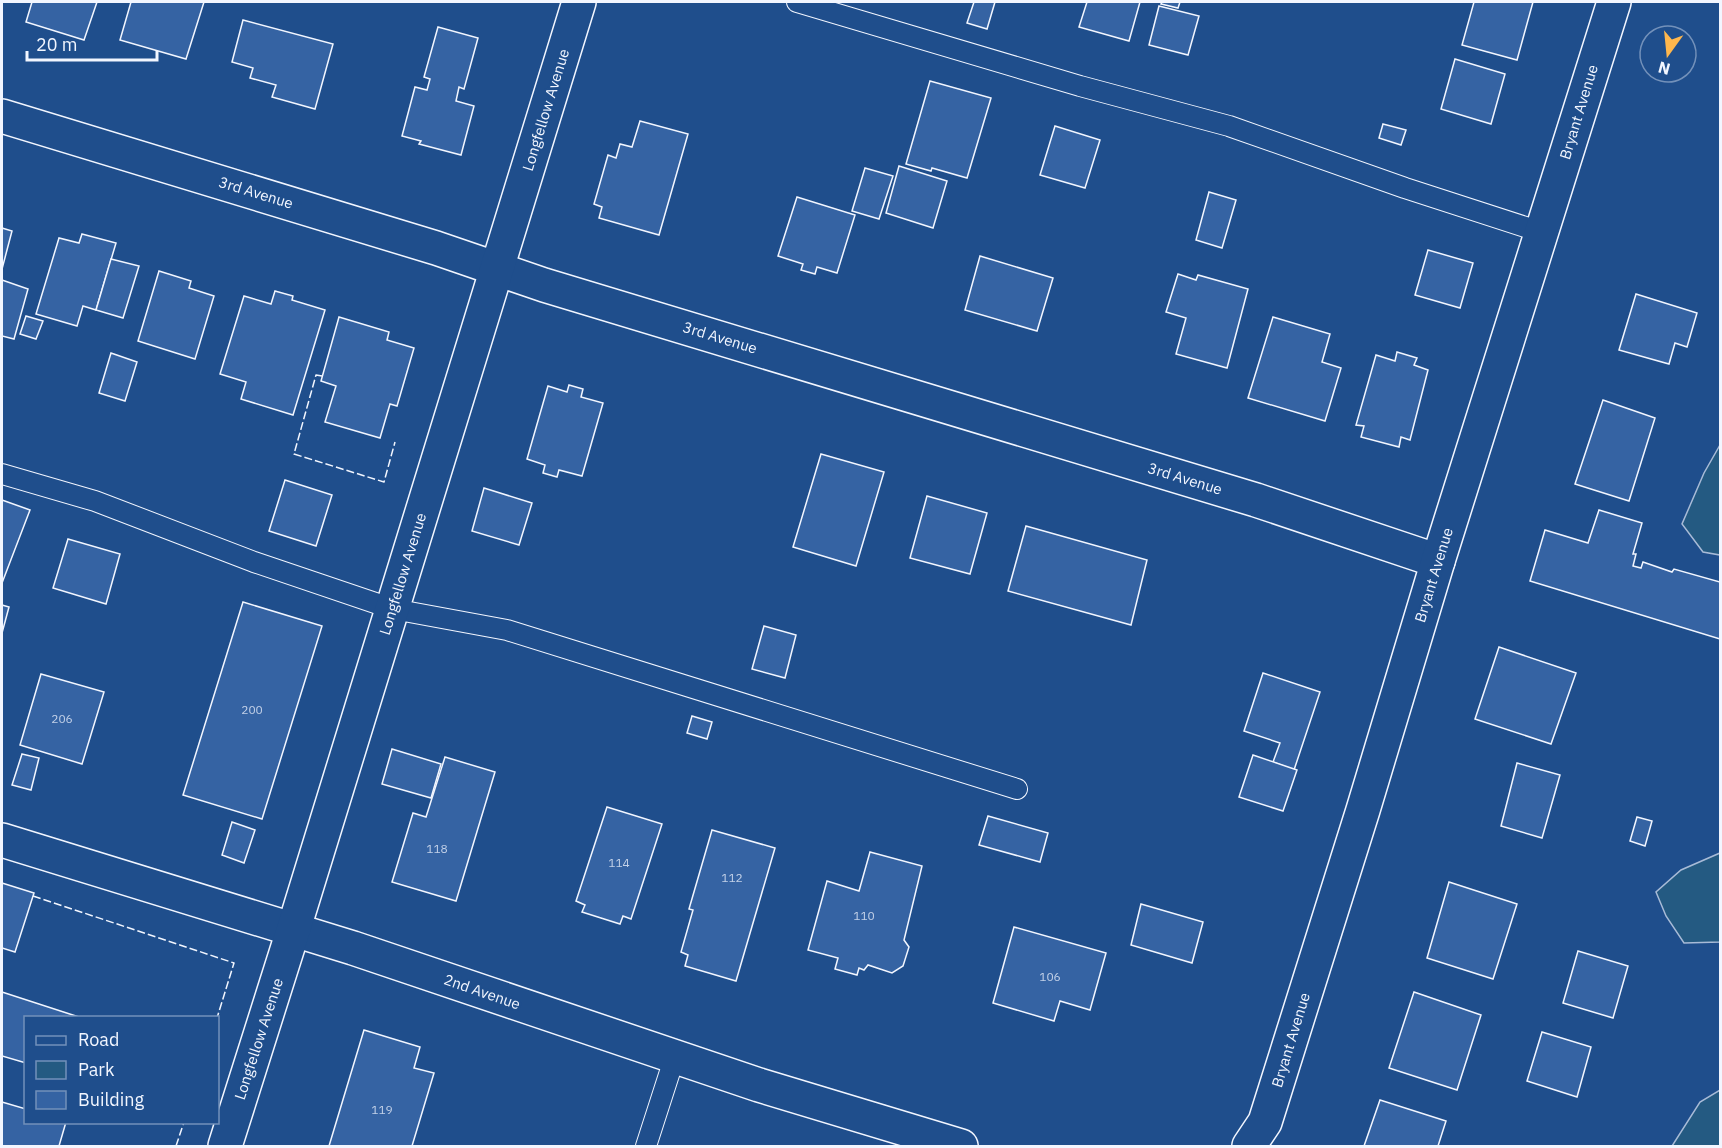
<svg xmlns="http://www.w3.org/2000/svg" width="1722" height="1148" font-family="'IBM Plex Sans',sans-serif">
  <style>
    .green { fill: #245a82; stroke: #a8bbd7; stroke-width: 1.5 }
    .building { fill: #3563a3; stroke: #f2f6ff; stroke-width: 1.5 }
    .lines { fill: none; stroke-linecap: round; stroke-linejoin: round }
    .lane-casing { stroke: #f2f6ff; stroke-width: 22 }
    .street-casing { stroke: #f2f6ff; stroke-width: 36 }
    .lane { stroke: #1f4e8c; stroke-width: 20 }
    .street { stroke: #1f4e8c; stroke-width: 33 }
    .fence { stroke: #f2f6ff; stroke-width: 1.5; stroke-dasharray: 8 3; stroke-linecap: butt }
    .labels { text-anchor: middle; stroke-width: 4.5; stroke-linejoin: round; paint-order: stroke }
    .number-label { font-size: 12px; fill: #c3d1e8 }
    .street-label { font-size: 15px; fill: #f2f6ff; stroke: #1f4e8c }
  </style>
  <rect width="100%" height="100%" fill="#1f4e8c"/>
  <g class="green">
    <polygon points="1720,445 1720,555 1703,552 1682,524 1704,473"/>
    <polygon points="1720,853 1720,942 1684,943 1666,916 1656,892 1681,870"/>
    <polygon points="1720,1090 1720,1146 1672,1146 1700,1102"/>
  </g>
  <g class="building">
    <polygon points="32,2 97,2 84,40 26,22"/>
    <polygon points="131,2 204,2 186,59 120,40"/>
    <polygon points="974,2 995,2 987,29 967,23"/>
    <polygon points="1087,2 1140,2 1129,41 1079,27"/>
    <polygon points="1162,2 1180,2 1178,8 1161,4"/>
    <polygon points="1474,2 1533,2 1517,60 1462,45"/>
    <polygon points="1159,6 1199,16 1188,55 1149,45"/>
    <polygon points="243,20 333,44 315,109 272,97 276,85 250,78 253,68 232,62"/>
    <polygon points="438,27 478,38 464,89 459,87 456,101 474,106 461,155 419,144 421,141 402,136 415,87 427,90 430,79 424,77"/>
    <polygon points="1455,59 1505,74 1491,124 1441,109"/>
    <polygon points="930,81 991,98 967,178 932,168 931,171 906,164"/>
    <polygon points="640,121 688,134 659,235 599,218 602,207 594,204 608,155 616,158 620,144 632,147"/>
    <polygon points="1383,124 1406,130 1401,145 1379,138"/>
    <polygon points="1055,126 1100,140 1085,188 1040,175"/>
    <polygon points="899,166 947,181 933,228 886,213"/>
    <polygon points="865,168 893,176 879,219 852,211"/>
    <polygon points="1209,192 1236,200 1222,248 1196,240"/>
    <polygon points="797,197 855,215 837,273 817,267 815,274 801,270 803,264 778,256"/>
    <polygon points="2,228 12,231 2,269"/>
    <polygon points="82,234 116,243 96,310 83,306 77,326 36,314 59,238 79,243"/>
    <polygon points="1428,250 1473,263 1460,308 1415,295"/>
    <polygon points="980,256 1053,278 1037,331 965,310"/>
    <polygon points="111,259 139,266 123,318 96,310"/>
    <polygon points="159,271 191,281 189,288 214,296 195,359 138,341"/>
    <polygon points="1178,274 1196,280 1198,275 1248,289 1227,368 1176,354 1186,318 1166,312"/>
    <polygon points="2,280 28,289 14,339 2,336"/>
    <polygon points="275,291 293,296 292,300 325,310 293,415 241,399 246,382 220,374 244,296 271,304"/>
    <polygon points="1636,294 1697,313 1687,347 1675,343 1669,364 1619,350"/>
    <polygon points="26,316 43,321 36,339 20,334"/>
    <polygon points="339,317 389,332 387,340 414,348 397,406 390,404 380,438 325,422 336,386 321,381"/>
    <polygon points="1273,317 1330,334 1322,362 1341,368 1325,421 1248,398"/>
    <polygon points="1397,352 1417,358 1414,365 1428,370 1410,440 1401,437 1399,447 1361,437 1364,426 1356,425 1376,355 1395,361"/>
    <polygon points="111,353 137,362 125,401 99,393"/>
    <polygon points="569,385 583,389 581,397 603,403 582,476 559,470 557,477 543,473 545,465 527,459 548,386 567,392"/>
    <polygon points="1603,400 1655,418 1629,501 1575,484"/>
    <polygon points="821,454 884,472 856,566 793,547"/>
    <polygon points="285,480 332,495 316,546 269,531"/>
    <polygon points="484,488 532,503 519,545 472,531"/>
    <polygon points="927,496 987,513 970,574 910,558"/>
    <polygon points="2,500 30,510 2,583"/>
    <polygon points="1599,510 1642,523 1633,554 1636,554 1633,566 1641,568 1643,562 1672,572 1674,569 1720,582 1720,639 1530,581 1545,530 1588,543"/>
    <polygon points="1026,526 1147,560 1131,625 1008,591"/>
    <polygon points="68,539 120,554 106,604 53,588"/>
    <polygon points="243,602 322,626 262,819 183,795"/>
    <polygon points="2,605 9,607 2,633"/>
    <polygon points="764,626 796,635 785,678 752,669"/>
    <polygon points="1499,647 1576,673 1551,744 1475,719"/>
    <polygon points="1263,673 1320,692 1294,770 1273,762 1280,743 1244,731"/>
    <polygon points="41,674 104,692 82,764 20,745"/>
    <polygon points="692,716 712,722 707,739 687,733"/>
    <polygon points="392,749 441,764 431,798 382,784"/>
    <polygon points="22,754 39,758 31,790 12,785"/>
    <polygon points="1253,755 1297,770 1283,811 1239,797"/>
    <polygon points="445,757 495,772 456,901 392,882 413,813 426,817"/>
    <polygon points="1517,763 1560,775 1542,838 1501,826"/>
    <polygon points="607,807 662,824 631,919 623,916 620,924 582,912 585,905 576,901"/>
    <polygon points="988,816 1048,833 1040,862 979,845"/>
    <polygon points="1637,817 1652,821 1645,846 1630,841"/>
    <polygon points="232,822 255,830 244,863 222,855"/>
    <polygon points="712,830 775,848 736,981 685,966 688,955 681,952 693,910 689,909"/>
    <polygon points="870,852 922,866 904,940 909,947 903,966 892,973 868,965 864,970 859,968 857,975 835,969 838,958 808,950 827,881 859,891"/>
    <polygon points="1449,882 1517,904 1493,979 1427,958"/>
    <polygon points="2,883 34,893 15,952 2,948"/>
    <polygon points="1141,904 1203,922 1192,963 1131,945"/>
    <polygon points="1014,927 1106,953 1090,1010 1060,1001 1054,1021 993,1003"/>
    <polygon points="1578,951 1628,966 1613,1018 1563,1003"/>
    <polygon points="2,992 82,1018 26,1018 26,1063 2,1056"/>
    <polygon points="1414,992 1481,1015 1457,1090 1389,1068"/>
    <polygon points="364,1030 420,1047 414,1068 434,1073 412,1146 329,1146"/>
    <polygon points="1542,1032 1591,1047 1577,1097 1527,1081"/>
    <polygon points="1380,1100 1446,1121 1438,1146 1364,1146"/>
    <polygon points="2,1102 26,1109 26,1122 66,1122 59,1146 2,1146"/>
  </g>
  <g class="lines">
    <g class="lane-casing">
      <g id="lane">
        <polyline points="797,2 1080,86 1229,126 1405,188 1541,232"/>
        <polyline points="2,474 95,501 254,562 393,609 507,630 1017,789"/>
        <polyline points="646,1146 675,1056"/>
      </g>
    </g>
    <g class="street-casing">
      <g id="street">
        <polyline points="2,116 436,248 544,285 1256,500 1438,561"/>
        <polyline points="2,840 353,948 759,1085 961,1146"/>
        <polyline points="225,1146 293,931 579,2"/>
        <polyline points="1249,1146 1265,1122 1363,810 1438,561 1614,2"/>
      </g>
    </g>
    <use href="#lane" class="lane"/>
    <use href="#street" class="street"/>
    <g class="fence">
      <polyline points="322,376 316,375 294,454 384,482 395,442"/>
      <polyline points="33,896 234,963 217,1018"/>
      <polyline points="176,1146 184,1122"/>
    </g>
  </g>
  <g class="labels">
    <g class="number-label">
      <text x="252" y="714">200</text>
      <text x="62" y="723">206</text>
      <text x="437" y="853">118</text>
      <text x="619" y="867">114</text>
      <text x="732" y="882">112</text>
      <text x="864" y="920">110</text>
      <text x="1050" y="981">106</text>
      <text x="382" y="1114">119</text>
    </g>
    <g class="street-label">
      <text transform="translate(546 110) rotate(-73)" y="5">Longfellow Avenue</text>
      <text transform="translate(1579 112) rotate(-73)" y="5">Bryant Avenue</text>
      <text transform="translate(256 193) rotate(17)" y="5">3rd Avenue</text>
      <text transform="translate(720 338) rotate(17)" y="5">3rd Avenue</text>
      <text transform="translate(1185 479) rotate(17)" y="5">3rd Avenue</text>
      <text transform="translate(403 574) rotate(-73)" y="5">Longfellow Avenue</text>
      <text transform="translate(1434 575) rotate(-73)" y="5">Bryant Avenue</text>
      <text transform="translate(482 992) rotate(19)" y="5">2nd Avenue</text>
      <text transform="translate(259 1039) rotate(-72)" y="5">Longfellow Avenue</text>
      <text transform="translate(1291 1040) rotate(-73)" y="5">Bryant Avenue</text>
    </g>
  </g>
  <rect width="1722" height="1148" fill="none" stroke="#f2f6ff" stroke-width="6"/>
  <rect x="24" y="1016" width="195" height="108" fill="#1f4e8c" stroke="#7391ba" stroke-width="1.5"/>
  <rect x="36" y="1036" width="30" height="9" fill="#1f4e8c" stroke="#7391ba" stroke-width="1.5"/>
  <text x="78" y="1046" font-size="18" fill="#f2f6ff">Road</text>
  <rect x="36" y="1061" width="30" height="18" fill="#245a82" stroke="#7391ba" stroke-width="1.5"/>
  <text x="78" y="1076" font-size="18" fill="#f2f6ff">Park</text>
  <rect x="36" y="1091" width="30" height="18" fill="#3563a3" stroke="#7391ba" stroke-width="1.5"/>
  <text x="78" y="1106" font-size="18" fill="#f2f6ff">Building</text>
  <g transform="translate(1668 54) rotate(195)"><circle r="28" fill="#1f4e8c" stroke="#7391ba" stroke-width="1.5"/>
  <path d="M0-4.5L10 22L0 15L-10 22Z" fill="#ffb74d"/>
  <text y="-9" font-size="16" font-weight="bold" text-anchor="middle" fill="#f2f6ff">N</text>
  </g>
  <path d="M27 51v9h130v-9" fill="none" stroke="#f2f6ff" stroke-width="3"/>
  <text x="36" y="51" font-size="18" fill="#f2f6ff" stroke="#1f4e8c" stroke-width="4.5" paint-order="stroke">20 m</text>
</svg>
